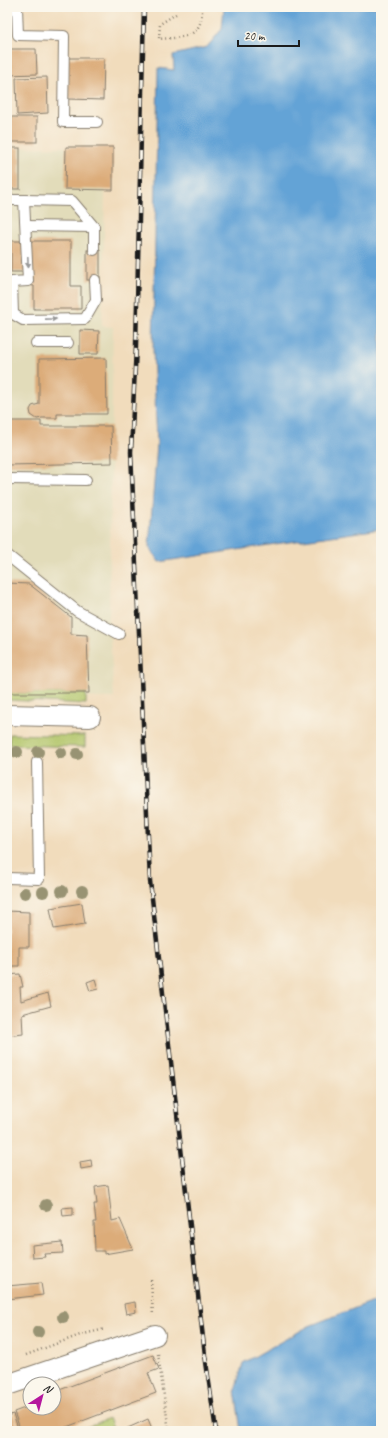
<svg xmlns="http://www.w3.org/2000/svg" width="388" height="1438" font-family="Caveat,sans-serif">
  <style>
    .built { fill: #e2dcba }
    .green { fill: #b1c468; stroke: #667042 }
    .water { fill: #63a3d6; stroke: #406079 }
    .building { fill: #dcac79 }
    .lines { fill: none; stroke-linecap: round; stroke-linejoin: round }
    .service-casing { stroke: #867c6c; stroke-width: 12 }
    .minor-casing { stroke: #867c6c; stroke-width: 22 }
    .path { stroke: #867c6c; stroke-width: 2.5; stroke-dasharray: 1 3; stroke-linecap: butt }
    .service { stroke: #fff; stroke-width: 10 }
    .minor { stroke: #fff; stroke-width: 20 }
    .rail-casing { stroke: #1c1c1c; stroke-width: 4.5 }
    .rail { stroke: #fbf7ec; stroke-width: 3; stroke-dasharray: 9; stroke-linecap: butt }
    .tree { fill: #989373 }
    .oneway { fill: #999 }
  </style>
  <rect width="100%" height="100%" fill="#fbf7ec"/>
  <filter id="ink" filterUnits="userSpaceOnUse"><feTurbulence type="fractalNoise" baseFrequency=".025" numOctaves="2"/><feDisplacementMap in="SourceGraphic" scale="8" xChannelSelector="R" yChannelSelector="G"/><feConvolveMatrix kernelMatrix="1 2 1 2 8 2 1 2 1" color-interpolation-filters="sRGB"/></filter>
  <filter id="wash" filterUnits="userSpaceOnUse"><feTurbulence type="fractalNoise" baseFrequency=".012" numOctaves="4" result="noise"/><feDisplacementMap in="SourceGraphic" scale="16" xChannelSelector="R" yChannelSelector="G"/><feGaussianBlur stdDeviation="0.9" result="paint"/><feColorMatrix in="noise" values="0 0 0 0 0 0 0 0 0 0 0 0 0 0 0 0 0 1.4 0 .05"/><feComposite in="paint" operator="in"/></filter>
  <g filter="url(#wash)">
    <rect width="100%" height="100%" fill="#f1dcbc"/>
    <polygon class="built" points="66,147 113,147 113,190 105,190 102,326 113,327 109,619 114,698 7,696 7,148"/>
    <g class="green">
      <polygon points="7,693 86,693 86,704 7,700"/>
      <polygon points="10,734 85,736 85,747 9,745"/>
      <polygon points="109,1418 114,1431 77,1431"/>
    </g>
    <g class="water">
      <polygon points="224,7 381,7 381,529 282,543 159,562 149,547 157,444 153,349 158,68 174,70 173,55 207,47 222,29"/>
      <polygon points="381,1298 381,1431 241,1431 235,1390 243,1363 309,1326"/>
    </g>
    <g id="blocks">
      <g class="building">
        <polygon points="7,49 36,49 37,74 7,75"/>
        <polygon points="68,58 104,58 103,100 68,99"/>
        <polygon points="47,77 48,113 17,115 16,78"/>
        <rect x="7" y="117" width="30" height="25"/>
        <polygon points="66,147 113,147 113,190 65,189"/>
        <rect x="7" y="148" width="13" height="41"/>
        <polygon points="11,241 71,241 71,286 81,286 81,309 34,309 34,286 26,285 26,272 11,272"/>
        <rect x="87" y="250" width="13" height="30"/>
        <polygon points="80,330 99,331 98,354 80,354"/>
        <polygon points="106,358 107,414 57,414 57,418 42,418 37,419 31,415 30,410 32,406 39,404 39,359"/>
        <polygon points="7,421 41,421 41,426 111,426 112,463 7,465"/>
        <polygon points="7,583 29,584 71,617 71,634 87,635 89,693 7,693"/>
        <polygon points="82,903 85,924 54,929 50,908"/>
        <polygon points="7,911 29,912 29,947 19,947 19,966 7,966"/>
        <polygon points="20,974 23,987 20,987 21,1001 48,993 51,1006 22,1014 23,1034 7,1036 7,975"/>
        <polygon points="95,979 98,989 90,991 87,982"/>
        <polygon points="91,1160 92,1167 81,1169 80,1162"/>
        <polygon points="108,1185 112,1221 120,1219 133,1249 104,1254 104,1251 95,1251 94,1222 96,1222 94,1204 97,1204 95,1187"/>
        <polygon points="73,1207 73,1215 63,1216 62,1208"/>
        <polygon points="62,1242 63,1253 44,1254 45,1257 33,1258 32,1245"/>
        <polygon points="41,1283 43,1295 7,1299 7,1286"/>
        <polygon points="135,1302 136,1312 126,1314 124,1304"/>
        <polygon points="153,1355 159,1369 148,1373 156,1393 56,1431 21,1431 14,1412 30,1406 30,1408 54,1408 54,1392"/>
        <polygon points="13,1414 19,1431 7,1431 7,1416"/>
        <polygon points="148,1419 153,1431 121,1431"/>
      </g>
    </g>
  </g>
  <g filter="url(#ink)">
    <use href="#blocks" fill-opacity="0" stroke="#867c6c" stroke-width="1"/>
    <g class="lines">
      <g class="service-casing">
        <g id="service">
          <polyline points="17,7 18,35 64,36 63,122 97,122"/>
          <polyline points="7,200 24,200 28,281 12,282 13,314 7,313"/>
          <polyline points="24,200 72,201 94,227 94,250"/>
          <polyline points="26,226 94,227"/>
          <polyline points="13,314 23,320 85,319 96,300 95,280"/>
          <polyline points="36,343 68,343"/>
          <polyline points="7,479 86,480"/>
          <polyline points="7,555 77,611 119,634"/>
          <polyline points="7,878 39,879 37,762"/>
        </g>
      </g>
      <g class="minor-casing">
        <g id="minor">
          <polyline points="7,715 90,717"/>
          <polyline points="7,1385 155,1335"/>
        </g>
      </g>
      <g class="path">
        <path d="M176 14 160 24 159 39C184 37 203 39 202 7"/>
        <polyline points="151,1280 153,1316"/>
        <polyline points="158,1354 169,1431"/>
        <polyline points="26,1355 80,1335 105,1329"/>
      </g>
      <use href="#service" class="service"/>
      <use href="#minor" class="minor"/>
      <g class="rail-casing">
        <polyline id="rail" points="144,7 136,346 131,452 150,881 205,1355 216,1431"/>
      </g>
      <use href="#rail" class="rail"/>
    </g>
    <g class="tree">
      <circle cx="17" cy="752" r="6"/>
      <circle cx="38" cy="752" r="6"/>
      <circle cx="61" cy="753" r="6"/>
      <circle cx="77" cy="754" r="6"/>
      <circle cx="62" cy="891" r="6"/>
      <circle cx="82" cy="891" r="6"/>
      <circle cx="43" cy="892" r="6"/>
      <circle cx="25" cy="893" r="6"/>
      <circle cx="46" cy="1205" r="6"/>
      <circle cx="63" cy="1317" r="6"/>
      <circle cx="38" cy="1332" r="6"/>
    </g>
    <defs><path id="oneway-solid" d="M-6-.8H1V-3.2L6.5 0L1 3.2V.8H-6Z"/></defs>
    <g class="oneway">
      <use href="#oneway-solid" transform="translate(28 262) rotate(88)"/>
      <use href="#oneway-solid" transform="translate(51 319) rotate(-1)"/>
    </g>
  </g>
  <rect width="388" height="1438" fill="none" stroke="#fbf7ec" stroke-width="24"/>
  <g transform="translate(42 1396) rotate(36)"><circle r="19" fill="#fbf7ec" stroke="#a29f99"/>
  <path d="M0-3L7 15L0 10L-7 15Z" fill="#b5179e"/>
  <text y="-6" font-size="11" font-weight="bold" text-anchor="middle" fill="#1c1c1c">N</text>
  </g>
  <path d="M238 40v6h61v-6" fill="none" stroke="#1c1c1c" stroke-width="2"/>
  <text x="244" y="40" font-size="12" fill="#1c1c1c" stroke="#fbf7ec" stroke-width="3" paint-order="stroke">20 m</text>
</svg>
